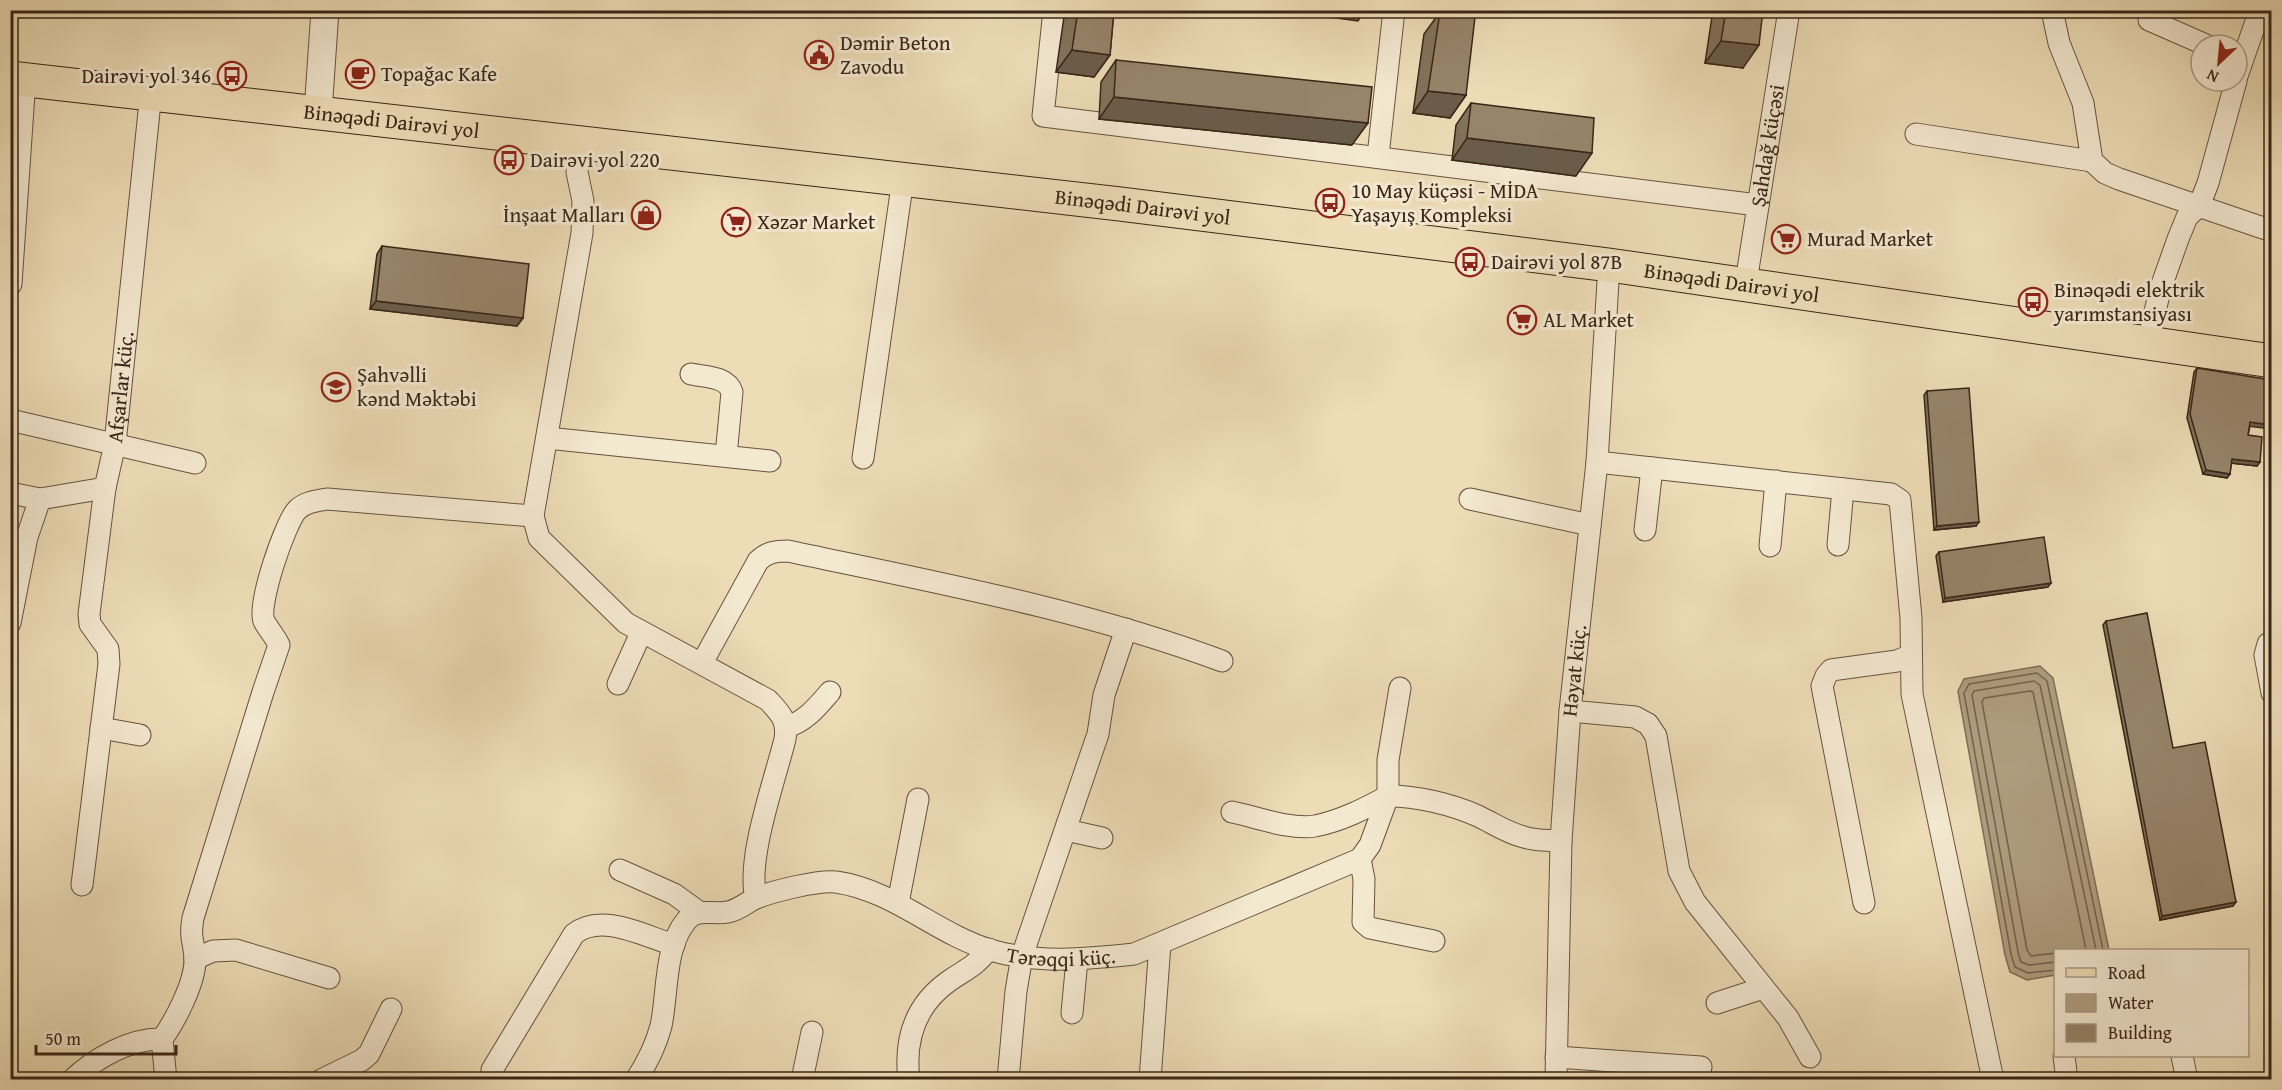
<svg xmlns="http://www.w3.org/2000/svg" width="2282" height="1090" font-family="'Gentium Book Plus',serif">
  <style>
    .water { fill: #b09e80; stroke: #806e56; stroke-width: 1.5 }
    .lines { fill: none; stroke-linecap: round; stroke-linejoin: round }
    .shore { stroke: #74624c; stroke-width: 1.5 }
    .minor-casing { stroke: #66533f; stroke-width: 23 }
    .tertiary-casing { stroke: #66533f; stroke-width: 29 }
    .primary-casing { stroke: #392517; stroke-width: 35 }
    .minor { stroke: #f3e8d0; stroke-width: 21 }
    .tertiary { stroke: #f3e8d0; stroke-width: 27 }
    .primary { stroke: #eddcb6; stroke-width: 33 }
    .wall { fill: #82725b; stroke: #392517; stroke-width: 1.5 }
    .shaded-wall { fill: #6a5c4a; stroke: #392517; stroke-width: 1.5 }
    .building { fill: #97846a; stroke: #392517; stroke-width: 1.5 }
    .labels { text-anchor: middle; stroke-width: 6; stroke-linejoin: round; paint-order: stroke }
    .poi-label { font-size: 21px; fill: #392517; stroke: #f3e8d0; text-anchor: start }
    .street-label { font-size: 21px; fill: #392517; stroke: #f3e8d0 }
  </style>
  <rect width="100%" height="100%" fill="#eddcb6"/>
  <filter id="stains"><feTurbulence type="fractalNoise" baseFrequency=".00333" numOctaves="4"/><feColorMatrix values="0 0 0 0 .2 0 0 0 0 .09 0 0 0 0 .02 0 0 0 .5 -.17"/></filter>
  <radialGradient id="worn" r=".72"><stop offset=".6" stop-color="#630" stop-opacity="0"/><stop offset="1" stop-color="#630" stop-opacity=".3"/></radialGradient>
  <polygon class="water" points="2040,666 2053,678 2109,950 2056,950 2055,975 2027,980 2010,972 2005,955 1958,691 1964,679"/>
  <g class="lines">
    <g class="shore">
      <polyline points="2056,953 2031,956 2027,950 1982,702 1984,698 2030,691 2033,692 2086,950"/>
      <polyline points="2056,962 2029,965 2021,962 2018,952 1972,695 1974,691 2034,681 2040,685 2096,950"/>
      <polyline points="2056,970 2028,973 2015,967 2011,954 1964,693 1969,684 2037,673 2047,681 2103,950"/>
    </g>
    <g class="minor-casing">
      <g id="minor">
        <polyline points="1054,10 1043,116 1758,205"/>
        <polyline points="2052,10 2059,43 2083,103 2092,161 2105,173 2119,179 2272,231"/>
        <polyline points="2149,20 2206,45"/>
        <polyline points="2237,76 2260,10"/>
        <polyline points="1916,134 2092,161"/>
        <path d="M581 141 577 172 583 201 582 233 533 516 539 538 626 623 768 700C780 713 788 720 785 739 775 780 746 859 756 898"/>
        <polyline points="1378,156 1394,10"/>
        <path id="s1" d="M1746 282 1789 10"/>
        <polyline points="11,284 25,79"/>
        <polyline points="2148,342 2160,290 2178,239 2187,217 2199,206 2208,183 2236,81"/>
        <path d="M691 374C705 377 727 376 732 392L726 456"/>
        <polyline points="10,420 195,463"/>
        <polyline points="547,438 770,461"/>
        <polyline points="863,458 903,179"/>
        <polyline points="1597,462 1891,494 1900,500 1911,618 1912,694 1993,1080"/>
        <polyline points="10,493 40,499"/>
        <polyline points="1470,499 1590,525"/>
        <polyline points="1645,530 1652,468"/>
        <polyline points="1838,545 1843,489"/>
        <polyline points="1770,546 1776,481"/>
        <path id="s2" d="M10 623 27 537 40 499 105 488 115 444 151 92"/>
        <polyline points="2272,643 2268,644 2265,655 2272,693"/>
        <path d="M702 663 758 561C767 552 776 551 788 551 933 582 1082 609 1222 661"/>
        <polyline points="618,684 641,633"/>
        <polyline points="1570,711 1635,717 1648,724 1656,736 1679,871 1695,902 1788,1018 1810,1057"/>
        <path d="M787 727C806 721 817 707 830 692"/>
        <polyline points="101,728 140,735"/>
        <path d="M1232 812C1257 817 1289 830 1315 826 1341 821 1366 808 1388 796V760L1400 688"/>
        <polyline points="1066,830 1102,838"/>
        <polyline points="1360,859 1364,879 1363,922 1370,928 1434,941"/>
        <polyline points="620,870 674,894 699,912"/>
        <polyline points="82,885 109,664 108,649 90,624 89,614 105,488"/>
        <polyline points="898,903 918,799"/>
        <polyline points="1864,903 1822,686 1826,676 1831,670 1897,661 1911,655"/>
        <polyline points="195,959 213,951 236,950 329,978"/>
        <polyline points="1717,1003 1763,988"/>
        <polyline points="1072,1013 1077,960"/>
        <polyline points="2064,1056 2067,1080"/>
        <polyline points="2182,1056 2187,1080"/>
        <polyline points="1556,1057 1701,1067"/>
        <path d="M492 1070 574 934C601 912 644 936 674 945"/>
        <path d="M72 1080C95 1058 131 1038 162 1039"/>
        <path d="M166 1080 162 1039C175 1021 195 983 195 960 195 943 189 940 193 918L263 692 279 645C275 636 268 629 264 621 257 605 285 523 297 510 305 502 316 501 327 499L533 516"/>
        <polyline points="321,1080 362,1060 369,1054 391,1009"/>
        <path id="s3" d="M636 1080C647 1063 656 1045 661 1026 668 993 664 948 686 921 697 907 713 915 728 912 739 910 747 902 756 898 774 891 818 880 836 882 893 890 937 934 990 950 1037 964 1087 959 1134 954L1360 859 1370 845 1388 796C1417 796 1451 804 1478 816 1493 823 1507 833 1524 837 1535 841 1549 840 1561 841"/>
        <polyline points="802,1080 812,1032"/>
        <path d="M909 1080C904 1039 915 1005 949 981 968 968 973 968 989 949"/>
        <polyline points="1008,1080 1016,991 1022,956 1098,734 1104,695 1126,629"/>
        <polyline points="1150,1080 1160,944"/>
        <path id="s4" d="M1556 1080 1561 841 1570 711 1597 462 1609 265"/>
      </g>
    </g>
    <g class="tertiary-casing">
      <polyline id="tertiary" points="318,112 325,10"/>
    </g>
    <g class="primary-casing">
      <g id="primary">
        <path id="s5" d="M10 78 1120 204 1609 265 2272 361"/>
      </g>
    </g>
    <use href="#minor" class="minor"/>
    <use href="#tertiary" class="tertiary"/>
    <use href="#primary" class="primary"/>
  </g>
  <g class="wall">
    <polygon points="1065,10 1114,10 1110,55 1094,77 1056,72"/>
    <polygon points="1713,10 1763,10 1743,68 1705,63"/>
    <polygon points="1440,12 1466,95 1450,118 1413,113 1424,34"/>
    <polygon points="1116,60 1352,145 1099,119 1101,82"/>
    <polygon points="1471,103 1576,176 1452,160 1456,125"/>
    <polygon points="382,246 523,318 517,326 370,309 377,254"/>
    <polygon points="2197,368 2250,426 2248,435 2260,462 2257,466 2231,463 2230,474 2227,478 2203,474 2187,418 2194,372"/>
    <polygon points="1927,391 1976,526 1934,530 1924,395"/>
    <polygon points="1939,552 2048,587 1943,602 1936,556"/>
    <polygon points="2106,621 2233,906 2160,920 2103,625"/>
  </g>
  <g class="shaded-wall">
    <polygon points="1324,10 1365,10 1358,21 1321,16"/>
    <polygon points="1721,41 1759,45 1743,68 1705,63"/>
    <polygon points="1072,50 1110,55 1094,77 1056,72"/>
    <polygon points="1428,91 1466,95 1450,118 1413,113"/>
    <polygon points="1114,97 1368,123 1352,145 1099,119"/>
    <polygon points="1467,138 1592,153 1576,176 1452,160"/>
    <polygon points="376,301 523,318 517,326 370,309"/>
    <polygon points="2250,422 2271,425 2271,429 2247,426"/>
    <polygon points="2232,459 2260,462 2257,466 2229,463"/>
    <polygon points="2206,470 2230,474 2227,478 2203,474"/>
    <polygon points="1979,522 1976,526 1934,530 1937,526"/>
    <polygon points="2051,583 2048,587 1943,602 1945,598"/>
    <polygon points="2236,902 2233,906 2160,920 2162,916"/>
  </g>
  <g class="building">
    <polygon points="1078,10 1114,10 1110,55 1072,50"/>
    <polygon points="1726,10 1763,10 1759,45 1721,41"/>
    <polygon points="1440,12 1475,17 1466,95 1428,91"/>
    <polygon points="1116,60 1372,87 1368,123 1114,97"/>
    <polygon points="1471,103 1594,118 1592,153 1467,138"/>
    <polygon points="382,246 529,264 523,318 376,301"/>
    <polygon points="2197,368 2271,380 2271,425 2250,422 2248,435 2262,437 2260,462 2232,459 2230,474 2206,470 2190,414"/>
    <polygon points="1969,388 1979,522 1937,526 1927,391"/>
    <polygon points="2044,537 2051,583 1945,598 1939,552"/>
    <polygon points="2147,613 2173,748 2205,742 2236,902 2162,916 2106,621"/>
  </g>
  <defs>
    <g id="civic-ring" transform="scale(1.5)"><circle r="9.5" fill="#f3e8d0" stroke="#8f2418" stroke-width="1.5"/><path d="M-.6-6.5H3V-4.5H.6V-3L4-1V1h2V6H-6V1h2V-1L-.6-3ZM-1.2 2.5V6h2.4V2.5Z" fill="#8f2418"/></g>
    <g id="cafe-ring" transform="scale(1.5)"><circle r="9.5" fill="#f3e8d0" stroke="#8f2418" stroke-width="1.5"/><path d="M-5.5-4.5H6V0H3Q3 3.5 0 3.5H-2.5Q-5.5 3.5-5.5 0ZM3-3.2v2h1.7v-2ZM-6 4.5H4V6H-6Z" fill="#8f2418"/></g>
    <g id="bus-ring" transform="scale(1.5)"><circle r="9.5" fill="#f3e8d0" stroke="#8f2418" stroke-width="1.5"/><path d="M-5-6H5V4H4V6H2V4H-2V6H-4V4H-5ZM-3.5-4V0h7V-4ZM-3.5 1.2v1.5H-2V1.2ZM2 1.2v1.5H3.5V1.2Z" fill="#8f2418"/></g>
    <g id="shop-ring" transform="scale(1.5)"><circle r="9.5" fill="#f3e8d0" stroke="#8f2418" stroke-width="1.5"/><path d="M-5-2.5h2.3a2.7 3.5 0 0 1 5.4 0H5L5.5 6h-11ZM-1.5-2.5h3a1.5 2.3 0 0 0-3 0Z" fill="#8f2418"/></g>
    <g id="supermarket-ring" transform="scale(1.5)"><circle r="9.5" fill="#f3e8d0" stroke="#8f2418" stroke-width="1.5"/><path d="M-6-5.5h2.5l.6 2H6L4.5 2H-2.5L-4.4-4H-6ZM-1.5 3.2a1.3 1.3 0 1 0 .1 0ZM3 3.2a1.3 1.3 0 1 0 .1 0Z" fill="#8f2418"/></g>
    <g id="school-ring" transform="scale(1.5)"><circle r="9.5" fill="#f3e8d0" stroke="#8f2418" stroke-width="1.5"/><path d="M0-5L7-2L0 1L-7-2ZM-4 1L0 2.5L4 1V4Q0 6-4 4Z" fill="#8f2418"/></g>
  </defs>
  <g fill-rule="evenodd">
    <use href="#civic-ring" x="819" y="55"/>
    <use href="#cafe-ring" x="360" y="74"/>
    <use href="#bus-ring" x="232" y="76"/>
    <use href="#bus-ring" x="509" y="160"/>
    <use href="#bus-ring" x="1330" y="203"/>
    <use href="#shop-ring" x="646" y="215"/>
    <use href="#supermarket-ring" x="736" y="222"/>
    <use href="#supermarket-ring" x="1786" y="239"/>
    <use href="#bus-ring" x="1470" y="262"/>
    <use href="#bus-ring" x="2033" y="302"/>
    <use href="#supermarket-ring" x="1522" y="320"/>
    <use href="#school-ring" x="336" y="387"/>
  </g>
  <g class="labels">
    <g class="poi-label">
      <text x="840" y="50">Dəmir Beton<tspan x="840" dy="24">Zavodu</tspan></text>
      <text x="381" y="81">Topağac Kafe</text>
      <text x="211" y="83" text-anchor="end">Dairəvi yol 346</text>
      <text x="530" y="167">Dairəvi yol 220</text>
      <text x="1351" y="198">10 May küçəsi - MİDA<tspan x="1351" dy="24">Yaşayış Kompleksi</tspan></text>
      <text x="625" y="222" text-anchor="end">İnşaat Malları</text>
      <text x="757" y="229">Xəzər Market</text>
      <text x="1807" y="246">Murad Market</text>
      <text x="1491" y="269">Dairəvi yol 87B</text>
      <text x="2054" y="297">Binəqədi elektrik<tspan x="2054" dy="24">yarımstansiyası</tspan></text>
      <text x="1543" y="327">AL Market</text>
      <text x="357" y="382">Şahvəlli<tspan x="357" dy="24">kənd Məktəbi</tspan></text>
    </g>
    <g class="street-label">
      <text dy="7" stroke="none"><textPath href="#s5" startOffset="384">Binəqədi Dairəvi yol</textPath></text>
      <text dy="7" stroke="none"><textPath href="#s1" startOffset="138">Şahdağ küçəsi</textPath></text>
      <text dy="7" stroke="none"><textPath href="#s5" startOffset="1140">Binəqədi Dairəvi yol</textPath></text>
      <text dy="7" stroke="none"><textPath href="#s5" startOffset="1734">Binəqədi Dairəvi yol</textPath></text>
      <text dy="7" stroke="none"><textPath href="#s2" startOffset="296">Afşarlar küç.</textPath></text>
      <text dy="7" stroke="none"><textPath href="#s4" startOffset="410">Həyat küç.</textPath></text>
      <text dy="7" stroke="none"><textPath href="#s3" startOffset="568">Tərəqqi küç.</textPath></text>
    </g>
  </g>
  <rect width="2282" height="1090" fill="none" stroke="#eddcb6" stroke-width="36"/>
  <rect x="12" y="12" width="2258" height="1066" fill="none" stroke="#392517" stroke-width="3"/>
  <rect x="18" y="18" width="2246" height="1054" fill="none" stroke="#392517" stroke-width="1.5"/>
  <rect x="2054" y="949" width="195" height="108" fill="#f3e8d0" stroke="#a99a86" stroke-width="1.5"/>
  <rect x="2066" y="968" width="30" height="9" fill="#eddcb6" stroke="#a99a86" stroke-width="1.5"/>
  <text x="2108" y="979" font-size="18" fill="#392517">Road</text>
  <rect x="2066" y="994" width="30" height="18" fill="#b09e80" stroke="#a99a86" stroke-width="1.5"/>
  <text x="2108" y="1009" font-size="18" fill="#392517">Water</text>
  <rect x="2066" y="1024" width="30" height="18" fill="#97846a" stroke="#a99a86" stroke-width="1.5"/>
  <text x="2108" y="1039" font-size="18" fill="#392517">Building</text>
  <g transform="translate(2219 63) rotate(206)"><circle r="28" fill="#f3e8d0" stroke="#a99a86" stroke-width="1.5"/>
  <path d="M0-4.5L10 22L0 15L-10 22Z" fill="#8f2418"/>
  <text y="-9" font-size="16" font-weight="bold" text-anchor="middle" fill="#392517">N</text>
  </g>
  <path d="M36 1045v9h140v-9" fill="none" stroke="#392517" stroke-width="3"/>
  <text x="45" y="1045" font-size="18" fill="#392517" stroke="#f3e8d0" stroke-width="4.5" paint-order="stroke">50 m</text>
  <rect width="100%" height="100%" filter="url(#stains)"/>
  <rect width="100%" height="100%" fill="url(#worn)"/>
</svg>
